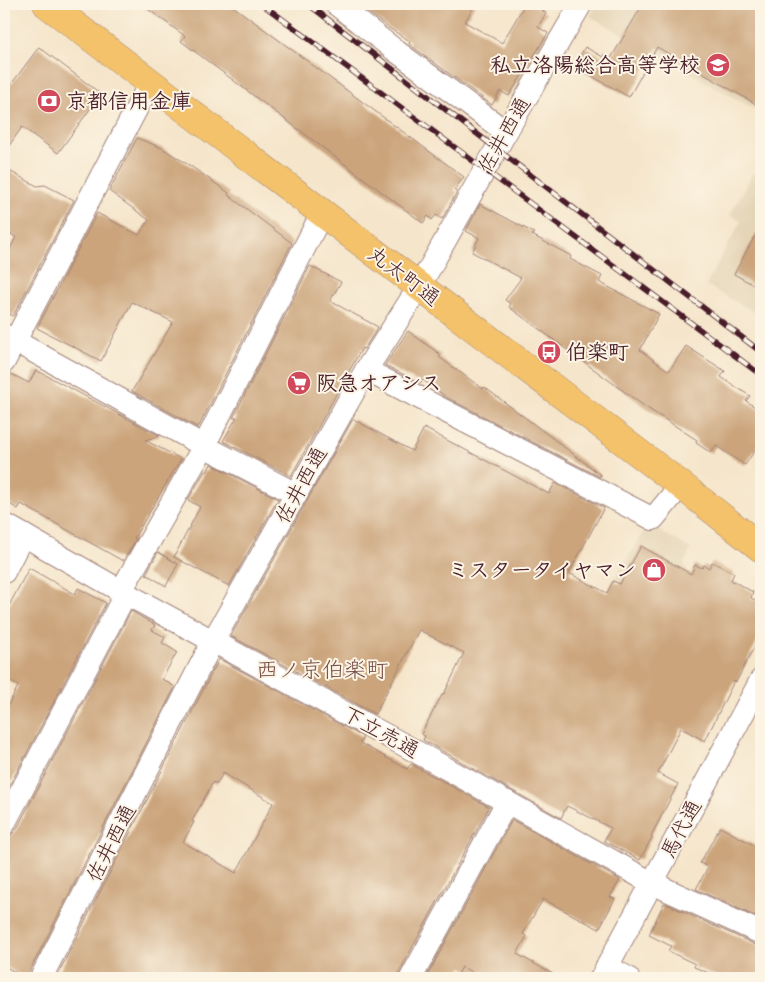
<svg xmlns="http://www.w3.org/2000/svg" width="765" height="982" font-family="Caveat,'Klee One',sans-serif">
  <style>
    .built { fill: #e5d5b7 }
    .building { fill: #cba47c; fill-rule: evenodd }
    .lines { fill: none; stroke-linecap: round; stroke-linejoin: round }
    .minor-casing { stroke: #a0827a; stroke-width: 24 }
    .major-casing { stroke: #a0827a; stroke-width: 29 }
    .minor { stroke: #fff; stroke-width: 22 }
    .major { stroke: #f3c26a; stroke-width: 28 }
    .rail-casing { stroke: #4a1f2b; stroke-width: 5.5 }
    .rail { stroke: #fcf5e5; stroke-width: 4; stroke-dasharray: 11; stroke-linecap: butt }
    .labels { text-anchor: middle; stroke-width: 4; stroke-linejoin: round; paint-order: stroke }
    .poi-label { font-size: 21px; font-weight: bold; fill: #4a1f2b; stroke: #fcf5e5; text-anchor: start }
    .street-label { font-size: 21px; fill: #4a1f2b; stroke: #fcf5e5 }
    .neighbourhood-label { font-size: 22px; fill: #774e47; stroke: #fcf5e5 }
  </style>
  <rect width="100%" height="100%" fill="#fcf5e5"/>
  <filter id="ink" filterUnits="userSpaceOnUse"><feTurbulence type="fractalNoise" baseFrequency=".02" numOctaves="2"/><feDisplacementMap in="SourceGraphic" scale="10" xChannelSelector="R" yChannelSelector="G"/><feConvolveMatrix kernelMatrix="1 2 1 2 8 2 1 2 1" color-interpolation-filters="sRGB"/></filter>
  <filter id="wash" filterUnits="userSpaceOnUse"><feTurbulence type="fractalNoise" baseFrequency=".0096" numOctaves="4" result="noise"/><feDisplacementMap in="SourceGraphic" scale="20" xChannelSelector="R" yChannelSelector="G"/><feGaussianBlur stdDeviation="1.12" result="paint"/><feColorMatrix in="noise" values="0 0 0 0 0 0 0 0 0 0 0 0 0 0 0 0 0 1.4 0 .05"/><feComposite in="paint" operator="in"/></filter>
  <g filter="url(#wash)">
    <rect width="100%" height="100%" fill="#f5e5ca"/>
    <g class="built">
      <polygon points="597,4 761,4 761,113 590,16"/>
      <polygon points="753,173 761,178 761,316 706,285 741,221 730,215"/>
      <polygon points="649,525 691,549 684,563 689,576 669,609 614,579"/>
    </g>
    <g id="blocks">
      <g class="building">
        <polygon points="141,4 230,4 464,177 454,190 457,192 442,219 436,215 432,220 428,216 423,223 181,41 185,36"/>
        <polygon points="357,4 475,4 465,22 502,43 525,4 532,4 546,13 538,27 548,33 509,96 500,91 492,105 409,44 410,41 389,28"/>
        <polygon points="643,4 761,4 761,107 657,47 629,97 574,66 585,47 603,57 604,54 611,58"/>
        <polygon points="39,47 101,94 58,153 22,127 4,153 4,94"/>
        <polygon points="137,138 162,148 192,167 229,193 228,195 292,243 199,426 197,427 132,391 173,322 132,302 101,361 37,328 97,213 139,235 149,220 109,191"/>
        <polygon points="4,168 37,186 45,185 74,200 13,316 4,311 4,261 16,237 4,231"/>
        <polygon points="480,204 534,233 532,235 571,256 570,259 602,276 599,282 659,314 640,350 669,371 686,346 725,371 721,377 750,396 746,401 761,411 761,441 745,465 716,446 711,453 696,443 697,440 644,406 509,307 511,304 505,300 521,278 472,252 479,238 466,231"/>
        <polygon points="761,225 761,289 734,274"/>
        <polygon points="310,266 341,282 330,301 378,327 364,349 362,348 291,476 223,441 237,417 233,418"/>
        <polygon points="408,331 441,355 439,357 483,389 484,387 531,422 601,475 600,477 446,397 423,380 420,383 385,365"/>
        <polygon points="36,370 160,436 145,440 181,459 134,538 136,539 123,561 21,504 18,509 4,501 4,387 11,374 29,383"/>
        <polygon points="353,419 412,451 424,428 549,494 555,483 604,508 569,573 607,593 613,581 620,584 641,546 691,574 695,565 702,568 704,565 709,568 712,562 734,573 731,580 753,592 751,598 761,603 761,634 736,682 734,681 705,741 681,728 658,773 678,784 651,836 652,837 640,860 604,841 611,828 567,806 561,818 423,740 425,736 421,734 443,693 444,694 464,653 419,630 375,714 231,636"/>
        <polygon points="211,464 278,499 229,586 174,557 200,507 188,500 205,471 207,472"/>
        <polygon points="158,552 178,564 166,586 146,574"/>
        <polygon points="29,568 75,594 78,588 106,603 4,796 4,714 18,686 4,678 4,615"/>
        <polygon points="131,611 155,625 152,630 165,637 162,643 177,652 162,679 175,687 29,972 28,978 26,978 4,966 4,837 11,835 16,830"/>
        <path d="M219 659 363 737 360 743 407 769 411 764 489 807 399 972 398 978H56ZM223 773 273 803 236 873 183 842 194 822 192 821 213 782 217 784Z"/>
        <polygon points="512,820 620,880 610,897 615,899 599,929 543,899 523,934 527,936 517,954 560,978 483,978 462,967 456,978 426,978"/>
        <polygon points="720,827 761,849 761,919 696,889 708,867 700,863"/>
        <polygon points="664,903 756,945 761,946 761,978 721,978 694,967 695,964 668,951 671,946 649,935"/>
      </g>
    </g>
  </g>
  <g filter="url(#ink)">
    <use href="#blocks" fill-opacity="0" stroke="#a0827a" stroke-width="1"/>
    <g class="lines">
      <g class="minor-casing">
        <g id="minor">
          <polyline points="336,4 396,51 506,132"/>
          <polyline points="4,335 204,446 296,494"/>
          <polyline points="4,362 150,83"/>
          <polyline points="366,370 653,519 681,485"/>
          <polyline points="4,524 121,591 415,751 652,883 761,933"/>
          <polyline points="4,572 23,535"/>
          <polyline points="121,591 204,446 322,213"/>
          <polyline points="4,824 126,593"/>
          <polyline points="608,967 628,978"/>
          <polyline points="41,978 213,641 366,370 419,287 506,132 581,4"/>
          <polyline points="411,978 507,802"/>
          <polyline points="601,978 761,680"/>
        </g>
      </g>
      <g class="major-casing">
        <polyline id="major" points="47,4 681,485 761,548"/>
      </g>
      <use href="#minor" class="minor"/>
      <use href="#major" class="major"/>
      <g class="rail-casing">
        <g id="rail">
          <polyline points="262,4 761,375"/>
          <polyline points="308,4 761,352"/>
        </g>
      </g>
      <use href="#rail" class="rail"/>
    </g>
  </g>
  <defs>
    <g id="school-disc" transform="scale(1.25)"><circle r="9.5" fill="#d1495b" stroke="#fcf5e5"/><path d="M0-5L7-2L0 1L-7-2ZM-4 1L0 2.5L4 1V4Q0 6-4 4Z" fill="#fff"/></g>
    <g id="bank-disc" transform="scale(1.25)"><circle r="9.5" fill="#d1495b" stroke="#fcf5e5"/><path d="M-6-4H6V4H-6ZM0-2.3a2.3 2.3 0 1 0 0 4.6a2.3 2.3 0 1 0 0-4.6Z" fill="#fff"/></g>
    <g id="bus-disc" transform="scale(1.25)"><circle r="9.5" fill="#d1495b" stroke="#fcf5e5"/><path d="M-5-6H5V4H4V6H2V4H-2V6H-4V4H-5ZM-3.5-4V0h7V-4ZM-3.5 1.2v1.5H-2V1.2ZM2 1.2v1.5H3.5V1.2Z" fill="#fff"/></g>
    <g id="supermarket-disc" transform="scale(1.25)"><circle r="9.5" fill="#d1495b" stroke="#fcf5e5"/><path d="M-6-5.5h2.5l.6 2H6L4.5 2H-2.5L-4.4-4H-6ZM-1.5 3.2a1.3 1.3 0 1 0 .1 0ZM3 3.2a1.3 1.3 0 1 0 .1 0Z" fill="#fff"/></g>
    <g id="shop-disc" transform="scale(1.25)"><circle r="9.5" fill="#d1495b" stroke="#fcf5e5"/><path d="M-5-2.5h2.3a2.7 3.5 0 0 1 5.4 0H5L5.5 6h-11ZM-1.5-2.5h3a1.5 2.3 0 0 0-3 0Z" fill="#fff"/></g>
  </defs>
  <g fill-rule="evenodd">
    <use href="#school-disc" x="718" y="65"/>
    <use href="#bank-disc" x="49" y="101"/>
    <use href="#bus-disc" x="549" y="352"/>
    <use href="#supermarket-disc" x="299" y="383"/>
    <use href="#shop-disc" x="654" y="570"/>
  </g>
  <g class="labels">
    <g class="poi-label">
      <text x="700" y="72" text-anchor="end">私立洛陽総合高等学校</text>
      <text x="66" y="108">京都信用金庫</text>
      <text x="566" y="359">伯楽町</text>
      <text x="316" y="390">阪急オアシス</text>
      <text x="636" y="577" text-anchor="end">ミスタータイヤマン</text>
    </g>
    <g class="street-label">
      <text transform="translate(504 135) rotate(-60)" y="7">佐井西通</text>
      <text transform="translate(404 276) rotate(37)" y="7">丸太町通</text>
      <text transform="translate(301 485) rotate(-61)" y="7">佐井西通</text>
      <text transform="translate(381 732) rotate(29)" y="7">下立売通</text>
      <text transform="translate(681 829) rotate(-62)" y="7">馬代通</text>
      <text transform="translate(111 843) rotate(-63)" y="7">佐井西通</text>
    </g>
    <g class="neighbourhood-label">
      <text x="322" y="677">西ノ京伯楽町</text>
    </g>
  </g>
  <rect width="765" height="982" fill="none" stroke="#fcf5e5" stroke-width="20"/>
</svg>
